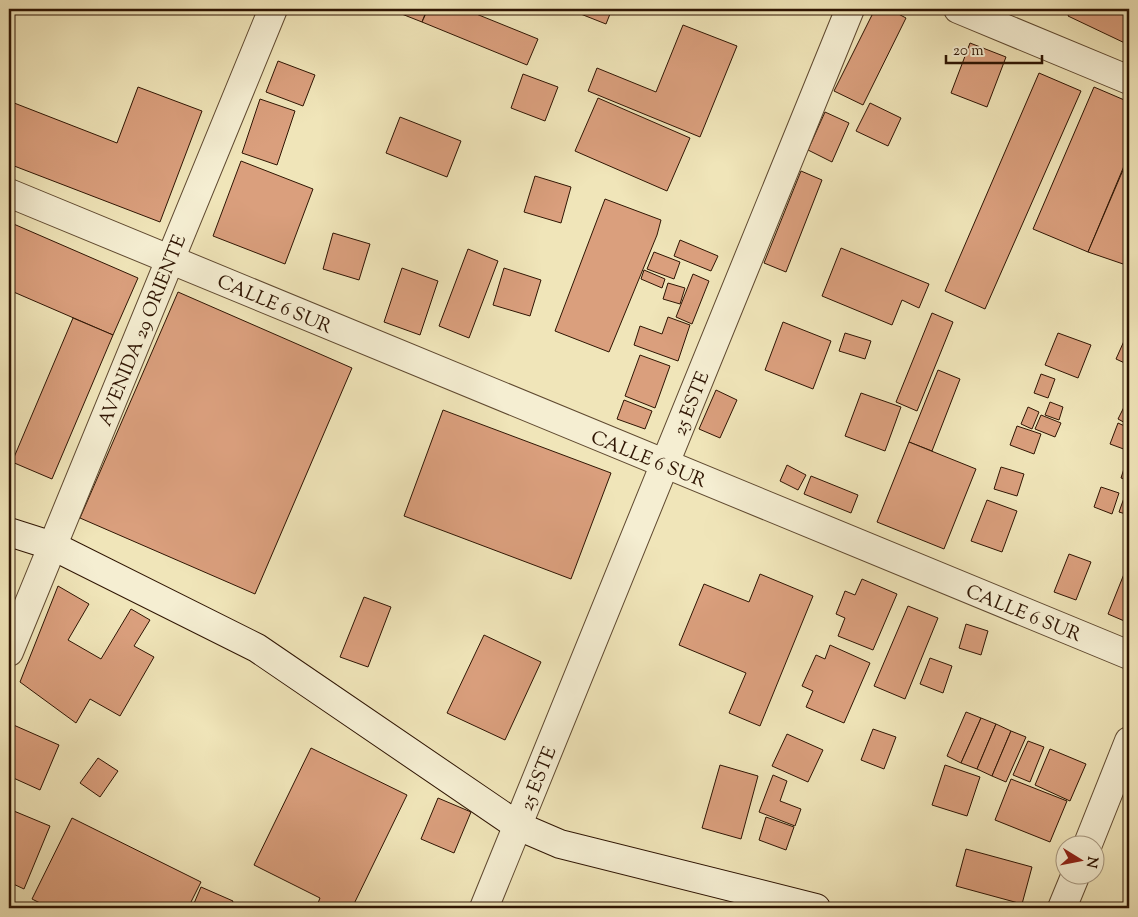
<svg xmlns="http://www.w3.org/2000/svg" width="1138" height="917" font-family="'Sorts Mill Goudy',serif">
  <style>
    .building { fill: #da9f7d; stroke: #2f1503 }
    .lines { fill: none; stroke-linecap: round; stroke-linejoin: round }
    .minor-casing { stroke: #5f4930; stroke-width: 30 }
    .secondary-casing { stroke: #2f1503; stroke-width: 30 }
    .minor { stroke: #f5eed2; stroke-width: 28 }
    .secondary { stroke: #f5eed2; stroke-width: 28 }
    .labels { text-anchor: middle; stroke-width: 4; stroke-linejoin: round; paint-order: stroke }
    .street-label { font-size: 19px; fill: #2f1503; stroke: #f5eed2 }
  </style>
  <rect width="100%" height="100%" fill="#f0e5b9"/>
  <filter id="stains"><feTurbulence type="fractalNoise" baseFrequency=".004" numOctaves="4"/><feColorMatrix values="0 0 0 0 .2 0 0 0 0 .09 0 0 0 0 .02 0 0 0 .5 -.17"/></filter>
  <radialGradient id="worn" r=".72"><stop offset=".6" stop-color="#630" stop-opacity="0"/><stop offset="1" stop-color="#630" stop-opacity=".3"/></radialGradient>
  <g class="building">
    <polygon points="389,9 427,9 422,22"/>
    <polygon points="428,9 464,9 538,39 527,65 422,22"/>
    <polygon points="568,9 612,9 606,24"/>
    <polygon points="875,9 889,9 906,18 863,105 834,91"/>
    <polygon points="1071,9 1129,9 1129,45 1068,16"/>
    <polygon points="683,25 737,46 700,137 588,91 597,68 656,92"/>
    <polygon points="970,43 1006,57 987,107 951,93"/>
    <polygon points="278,61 315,75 303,106 266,92"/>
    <polygon points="1039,73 1081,91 985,309 945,291"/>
    <polygon points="523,74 558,87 545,121 511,108"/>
    <polygon points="138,87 202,111 160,222 9,164 9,101 117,143"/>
    <polygon points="1094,87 1129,102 1129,154 1088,252 1033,229"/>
    <polygon points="598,98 690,138 667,191 575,151"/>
    <polygon points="260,99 295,111 277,165 242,153"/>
    <polygon points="870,103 901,118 888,146 856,131"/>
    <polygon points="825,112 849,123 832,162 808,150"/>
    <polygon points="400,117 461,141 447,177 386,153"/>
    <polygon points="1129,156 1129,266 1088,252"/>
    <polygon points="241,161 313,189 285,264 213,236"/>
    <polygon points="801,171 822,180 786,272 764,263"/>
    <polygon points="535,176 571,187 561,223 524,212"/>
    <polygon points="605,199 661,220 657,235 609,352 555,331"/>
    <polygon points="9,222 138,278 113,335 9,290"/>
    <polygon points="333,233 370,244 359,280 323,269"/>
    <polygon points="680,240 718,256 711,271 674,256"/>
    <polygon points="841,248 929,284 919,308 902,300 892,325 822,296"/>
    <polygon points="468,249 498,261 469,338 439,326"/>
    <polygon points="654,252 680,262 674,279 647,269"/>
    <polygon points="402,268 438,281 420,335 384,322"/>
    <polygon points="504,268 541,280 530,316 493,305"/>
    <polygon points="644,270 665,279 662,288 641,279"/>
    <polygon points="693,274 709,281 692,324 676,317"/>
    <polygon points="668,283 685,288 680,304 663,299"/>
    <polygon points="178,292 352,368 255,594 80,518"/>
    <polygon points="932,313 953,322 917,411 896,402"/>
    <polygon points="668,317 690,325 678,361 634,345 640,326 662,334"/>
    <polygon points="73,318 113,335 52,479 12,462"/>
    <polygon points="783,322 831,341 813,389 765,370"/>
    <polygon points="1128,332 1129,333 1129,365 1116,359"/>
    <polygon points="845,333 871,341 865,359 839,351"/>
    <polygon points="1058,333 1091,345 1078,378 1045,365"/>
    <polygon points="640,355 670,366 655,408 625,396"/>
    <polygon points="938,370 960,379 932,451 909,442"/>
    <polygon points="1041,374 1055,379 1048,398 1034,393"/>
    <polygon points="716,390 737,400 720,438 699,429"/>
    <polygon points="861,393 901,407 885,451 845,436"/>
    <polygon points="624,400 652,411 645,429 617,419"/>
    <polygon points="1050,402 1063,407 1059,420 1045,415"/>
    <polygon points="1126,403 1129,405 1129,425 1118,419"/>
    <polygon points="1028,407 1039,412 1032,429 1021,424"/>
    <polygon points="443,410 611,473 571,579 404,516"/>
    <polygon points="1041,415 1061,423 1055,437 1035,429"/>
    <polygon points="1118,423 1129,428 1129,451 1110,444"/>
    <polygon points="1017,426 1041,434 1034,454 1010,445"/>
    <polygon points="909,442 976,469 944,549 877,522"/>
    <polygon points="1129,453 1129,480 1121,478"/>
    <polygon points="787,465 806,475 798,490 780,481"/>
    <polygon points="1001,467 1024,474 1017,496 994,489"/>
    <polygon points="811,476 858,495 851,513 804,494"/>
    <polygon points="1101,487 1119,493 1112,514 1094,507"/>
    <polygon points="1124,498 1129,499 1129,515 1119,512"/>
    <polygon points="987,500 1017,511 1002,552 971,541"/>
    <polygon points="1069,554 1091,562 1076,600 1054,592"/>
    <polygon points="760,574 813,596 760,726 729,713 746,673 679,645 704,584 749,602"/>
    <polygon points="1124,574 1129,576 1129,623 1108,614"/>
    <polygon points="862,579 897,594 873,650 838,636 845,618 836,614 845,591 855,595"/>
    <polygon points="58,586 89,604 68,640 101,659 131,609 150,620 134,646 154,657 120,716 90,699 76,723 20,682"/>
    <polygon points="364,597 391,607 368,667 340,657"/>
    <polygon points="908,606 938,618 905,699 874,686"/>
    <polygon points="966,624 988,631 981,655 959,648"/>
    <polygon points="484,635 541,662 505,740 447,713"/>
    <polygon points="830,645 870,663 844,723 806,707 813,691 802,686 816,655 825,659"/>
    <polygon points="930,658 952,666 943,693 920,684"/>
    <polygon points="966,712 981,718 961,763 947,756"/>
    <polygon points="981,718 996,724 977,769 961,763"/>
    <polygon points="9,723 59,745 40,790 9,776"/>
    <polygon points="996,724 1011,731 992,776 977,769"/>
    <polygon points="873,729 896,737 884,769 861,760"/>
    <polygon points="1011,731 1026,737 1006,782 992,776"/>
    <polygon points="787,734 823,750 808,782 772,766"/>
    <polygon points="1028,741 1044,747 1030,782 1013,775"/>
    <polygon points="311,748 407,795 352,908 316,908 320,898 254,865"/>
    <polygon points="1050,749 1086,764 1070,801 1035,785"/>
    <polygon points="98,758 118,771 100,797 80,783"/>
    <polygon points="720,765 758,776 741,839 702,828"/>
    <polygon points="945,765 980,777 967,816 932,805"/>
    <polygon points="773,775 787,781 780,801 801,809 795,826 759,812"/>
    <polygon points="1011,779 1067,801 1050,842 995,820"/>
    <polygon points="438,798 471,812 454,853 421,839"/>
    <polygon points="9,809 50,826 24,889 9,882"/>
    <polygon points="766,817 794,827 786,850 759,840"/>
    <polygon points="72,818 201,882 188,908 50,908 32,899"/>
    <polygon points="966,849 1032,867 1022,904 956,886"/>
    <polygon points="201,887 233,901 230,908 192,908"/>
  </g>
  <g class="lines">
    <g class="minor-casing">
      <g id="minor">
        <polyline points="958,9 1129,80"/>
        <polyline points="9,193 1129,655"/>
        <polyline points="9,652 273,9"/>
        <polyline points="1088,844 1129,741"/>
        <polyline points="484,908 850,9"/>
        <polyline points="1062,908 1076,874"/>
      </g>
    </g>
    <g class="secondary-casing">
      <polyline id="secondary" points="9,532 53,546 257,648 518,826 560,844 816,908"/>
    </g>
    <use href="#minor" class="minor"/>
    <use href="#secondary" class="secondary"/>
  </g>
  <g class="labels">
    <g class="street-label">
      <text transform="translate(275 303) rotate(23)" y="7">CALLE 6 SUR</text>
      <text transform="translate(141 330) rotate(-68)" y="7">AVENIDA 29 ORIENTE</text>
      <text transform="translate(690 403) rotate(-68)" y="7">25 ESTE</text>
      <text transform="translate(649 458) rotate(22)" y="7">CALLE 6 SUR</text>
      <text transform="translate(1024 612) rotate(22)" y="7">CALLE 6 SUR</text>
      <text transform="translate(537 778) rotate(-68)" y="7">25 ESTE</text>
    </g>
  </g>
  <rect width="1138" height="917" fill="none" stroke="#f0e5b9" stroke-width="30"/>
  <rect x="10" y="10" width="1118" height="897" fill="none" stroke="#2f1503" stroke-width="2.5"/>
  <rect x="15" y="15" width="1108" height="887" fill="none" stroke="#2f1503"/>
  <g transform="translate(1080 860) rotate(100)"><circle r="24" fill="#f5eed2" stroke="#a6977f"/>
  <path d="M0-4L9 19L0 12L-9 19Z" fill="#8f2418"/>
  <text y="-8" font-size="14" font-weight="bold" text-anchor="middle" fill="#2f1503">N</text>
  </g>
  <path d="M946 55v8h96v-8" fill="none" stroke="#2f1503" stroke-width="2.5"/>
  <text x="953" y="55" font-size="15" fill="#2f1503" stroke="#f5eed2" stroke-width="4" paint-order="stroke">20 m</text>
  <rect width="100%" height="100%" filter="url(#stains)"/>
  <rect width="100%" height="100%" fill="url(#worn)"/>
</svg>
